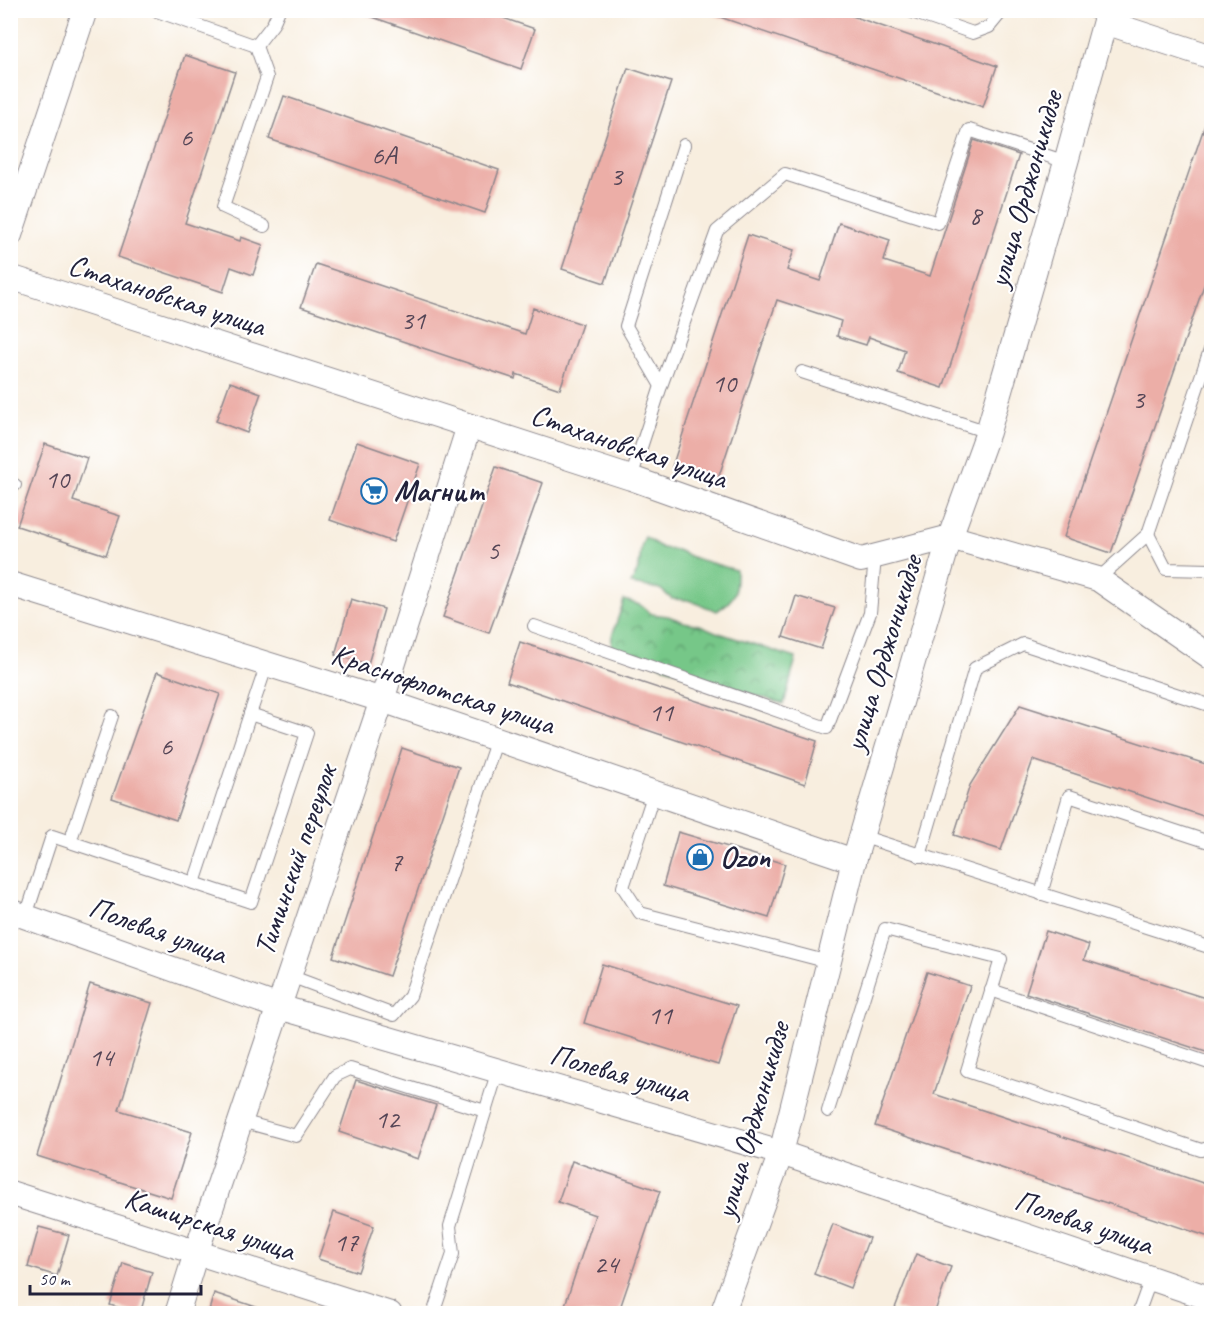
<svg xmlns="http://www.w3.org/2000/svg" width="1222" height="1324" font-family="Caveat,sans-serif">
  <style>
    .park { fill: url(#park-crowns); stroke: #4c7462; stroke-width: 1.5 }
    .pitch { fill: #76c788; stroke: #4c7462; stroke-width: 1.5 }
    .building { fill: #ecaea7 }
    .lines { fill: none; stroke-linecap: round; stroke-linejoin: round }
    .service-casing { stroke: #8d888d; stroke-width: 14 }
    .minor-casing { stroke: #8d888d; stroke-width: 26 }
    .service { stroke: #fff; stroke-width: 12 }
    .minor { stroke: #fff; stroke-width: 24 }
    .labels { text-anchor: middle; stroke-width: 4.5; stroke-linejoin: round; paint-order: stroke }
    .number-label { font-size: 27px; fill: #544556 }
    .street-label { font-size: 30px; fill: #22223b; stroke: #fff }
    .poi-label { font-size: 30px; font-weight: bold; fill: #22223b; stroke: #fff; text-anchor: start }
  </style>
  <defs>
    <pattern id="park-crowns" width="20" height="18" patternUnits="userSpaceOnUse" patternTransform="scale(1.5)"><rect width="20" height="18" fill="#76c788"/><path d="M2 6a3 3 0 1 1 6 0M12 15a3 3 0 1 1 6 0" fill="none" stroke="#60a170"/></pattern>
  </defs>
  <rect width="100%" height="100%" fill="#fff"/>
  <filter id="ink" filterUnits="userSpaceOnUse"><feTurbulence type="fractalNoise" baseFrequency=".0167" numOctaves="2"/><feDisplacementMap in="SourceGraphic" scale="12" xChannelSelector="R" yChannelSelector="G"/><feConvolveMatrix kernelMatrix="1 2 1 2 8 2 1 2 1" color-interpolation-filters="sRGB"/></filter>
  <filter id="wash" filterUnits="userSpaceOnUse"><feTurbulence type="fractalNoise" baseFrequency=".008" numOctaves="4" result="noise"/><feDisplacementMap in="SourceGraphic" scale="24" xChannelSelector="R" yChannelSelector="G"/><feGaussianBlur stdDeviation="1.35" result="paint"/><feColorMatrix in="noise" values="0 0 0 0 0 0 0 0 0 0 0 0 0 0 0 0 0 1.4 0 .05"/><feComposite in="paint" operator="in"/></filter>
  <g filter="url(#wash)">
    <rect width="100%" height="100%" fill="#f8eedf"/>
    <polygon class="park" points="624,600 640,605 652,614 668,616 684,622 700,625 716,632 796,658 784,704 694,677 611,647 612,636"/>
    <path class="pitch" d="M645 537 662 548 677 550 694 558 736 570C736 594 737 598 717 611L688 600 672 599 660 589 631 584C634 578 637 573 639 566 642 553 638 550 645 537Z"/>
    <g id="blocks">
      <g class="building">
        <polygon points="361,10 480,10 535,29 521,69 361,13"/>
        <polygon points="711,10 835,10 997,66 983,107 711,14"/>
        <polygon points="185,55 235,72 185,223 240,241 241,237 263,245 253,275 231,267 223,292 118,257"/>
        <polygon points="628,68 671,82 605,283 562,269"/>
        <polygon points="284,96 499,170 485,213 269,139"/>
        <polygon points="1208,116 1212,116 1212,262 1111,553 1064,537"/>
        <polygon points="974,140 1019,155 943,388 898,373 905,350 869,337 866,345 837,336 841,321 777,300 717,482 672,467 748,235 794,250 787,270 820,281 839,223 890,240 884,261 930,276"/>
        <polygon points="316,264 525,334 533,308 582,324 560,389 516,374 515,379 301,307"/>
        <polygon points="230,382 261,393 247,433 216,421"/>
        <polygon points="357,442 420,464 393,542 330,520"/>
        <polygon points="45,444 87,458 73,501 120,516 106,555 17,526"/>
        <polygon points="496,467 543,483 489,633 443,617"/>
        <polygon points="796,596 835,608 821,649 783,637"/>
        <polygon points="351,599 384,609 368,664 335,655"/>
        <polygon points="520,642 817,741 805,784 507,682"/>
        <polygon points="157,672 220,694 176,820 112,798"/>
        <polygon points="1020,705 1212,766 1212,819 1033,760 1001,850 954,835 970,785"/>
        <polygon points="402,748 459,767 389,976 333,957"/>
        <polygon points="678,832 785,864 769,918 663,886"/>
        <polygon points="1046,931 1089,945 1084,960 1212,1000 1212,1054 1026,993"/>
        <polygon points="602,964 737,1006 718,1065 584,1023"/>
        <polygon points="927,972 970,986 934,1094 1212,1186 1212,1238 875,1126"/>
        <polygon points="90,984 152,1003 119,1110 192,1132 171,1198 37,1156"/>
        <polygon points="356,1080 436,1105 418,1159 339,1132"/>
        <polygon points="572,1161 660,1191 618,1314 562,1314 595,1215 558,1202"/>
        <polygon points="334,1212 374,1226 358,1272 318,1259"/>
        <polygon points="833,1224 869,1238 850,1288 814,1274"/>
        <polygon points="39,1227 69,1235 57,1276 28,1267"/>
        <polygon points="916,1254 951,1267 934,1314 910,1314 895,1308"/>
        <polygon points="123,1263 152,1272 140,1314 110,1305"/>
        <polygon points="214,1293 265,1310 264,1314 208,1314"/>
      </g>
    </g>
  </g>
  <g filter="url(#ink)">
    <use href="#blocks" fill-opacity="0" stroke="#8d888d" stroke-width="1.5"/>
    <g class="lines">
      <g class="service-casing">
        <g id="service">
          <polyline points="154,10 256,46 273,24 279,10"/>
          <polyline points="906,10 973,33 989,27 1003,10"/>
          <polyline points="1087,10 1106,17"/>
          <polyline points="256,46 267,77 223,207 264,226"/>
          <polyline points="802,372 988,432"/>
          <polyline points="661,386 626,326 684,145"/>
          <polyline points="631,478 661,386 717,231 785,174 938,223 969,130 1066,162"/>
          <polyline points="10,483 15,485"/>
          <polyline points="1148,534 1166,569 1212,570"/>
          <polyline points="1098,579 1148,534 1212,344"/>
          <polyline points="534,626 827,728 870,613 875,557"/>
          <polyline points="654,793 623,887 640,913 829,962"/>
          <polyline points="861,836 1212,948"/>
          <polyline points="70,842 112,716"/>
          <polyline points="920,856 975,668 1023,644 1212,706"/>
          <polyline points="194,883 250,714"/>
          <polyline points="1041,894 1069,796 1212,843"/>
          <polyline points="26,916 52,836 251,902 307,733 250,714 267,664"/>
          <polyline points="290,976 394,1015 410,996 497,739"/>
          <polyline points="991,990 1212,1064"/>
          <polyline points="828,1111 885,929 1001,959 967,1071 1201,1150 1212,1147"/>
          <polyline points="241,1121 296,1136 335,1076 350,1069 485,1111"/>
          <polyline points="433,1314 453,1254 450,1226 498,1070"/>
          <polyline points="1138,1314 1151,1278"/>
        </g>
      </g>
      <g class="minor-casing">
        <g id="minor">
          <polyline points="1105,22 1212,57"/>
          <polyline points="10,235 85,10"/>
          <polyline points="10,277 631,478 861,560 950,537 1098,579 1212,658"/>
          <polyline points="10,584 382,700 854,861"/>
          <polyline points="10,911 279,1007 781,1153 1212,1299"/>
          <polyline points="10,1193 390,1314"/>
          <polyline points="177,1314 196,1253 382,700 469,426"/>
          <polyline points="722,1314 781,1153 854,861 950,537 988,432 1066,162 1108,10"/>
        </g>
      </g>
      <use href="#service" class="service"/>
      <use href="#minor" class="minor"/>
    </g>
  </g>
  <defs>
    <g id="supermarket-ring" transform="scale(1.35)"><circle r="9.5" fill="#fff" stroke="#1f6fb2" stroke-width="1.5"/><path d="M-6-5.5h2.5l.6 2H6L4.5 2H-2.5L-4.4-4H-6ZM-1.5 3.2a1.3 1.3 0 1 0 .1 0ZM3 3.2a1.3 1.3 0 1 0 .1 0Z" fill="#1f6fb2"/></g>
    <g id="shop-ring" transform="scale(1.35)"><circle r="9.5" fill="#fff" stroke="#1f6fb2" stroke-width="1.5"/><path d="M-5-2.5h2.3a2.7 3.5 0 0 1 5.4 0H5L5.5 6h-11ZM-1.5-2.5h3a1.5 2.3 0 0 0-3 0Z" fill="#1f6fb2"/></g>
  </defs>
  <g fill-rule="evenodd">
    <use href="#supermarket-ring" x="374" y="491"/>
    <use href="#shop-ring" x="700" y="857"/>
  </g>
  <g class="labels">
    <g class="number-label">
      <text x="186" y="146">6</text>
      <text x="384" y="164">6А</text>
      <text x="616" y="185">3</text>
      <text x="975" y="224">8</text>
      <text x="413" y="329">31</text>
      <text x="724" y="392">10</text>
      <text x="1138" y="408">3</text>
      <text x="57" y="488">10</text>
      <text x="493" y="559">5</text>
      <text x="661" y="721">11</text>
      <text x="166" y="755">6</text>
      <text x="396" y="871">7</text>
      <text x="660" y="1024">11</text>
      <text x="101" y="1066">14</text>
      <text x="387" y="1128">12</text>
      <text x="346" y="1251">17</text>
      <text x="606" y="1273">24</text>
    </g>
    <g class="street-label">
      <text transform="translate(1025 189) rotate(-74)" y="10">улица Орджоникидзе</text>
      <text transform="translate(167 295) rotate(18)" y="10">Стахановская улица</text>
      <text transform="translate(629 446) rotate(19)" y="10">Стахановская улица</text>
      <text transform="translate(883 653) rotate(-73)" y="10">улица Орджоникидзе</text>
      <text transform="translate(443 689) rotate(18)" y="10">Краснофлотская улица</text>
      <text transform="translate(295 860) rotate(-71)" y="10">Тиминский переулок</text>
      <text transform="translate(158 930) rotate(20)" y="10">Полевая улица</text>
      <text transform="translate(620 1073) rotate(16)" y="10">Полевая улица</text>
      <text transform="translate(752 1120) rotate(-74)" y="10">улица Орджоникидзе</text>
      <text transform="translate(1084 1222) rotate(19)" y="10">Полевая улица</text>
      <text transform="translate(210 1224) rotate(18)" y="10">Каширская улица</text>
    </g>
    <g class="poi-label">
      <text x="394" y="501">Магнит</text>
      <text x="720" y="867">Ozon</text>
    </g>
  </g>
  <rect width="1222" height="1324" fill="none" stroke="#fff" stroke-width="36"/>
  <path d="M30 1285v9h171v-9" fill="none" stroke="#22223b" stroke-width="3"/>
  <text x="39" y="1285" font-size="18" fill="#22223b" stroke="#ffffff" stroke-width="4.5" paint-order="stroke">50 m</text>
</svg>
